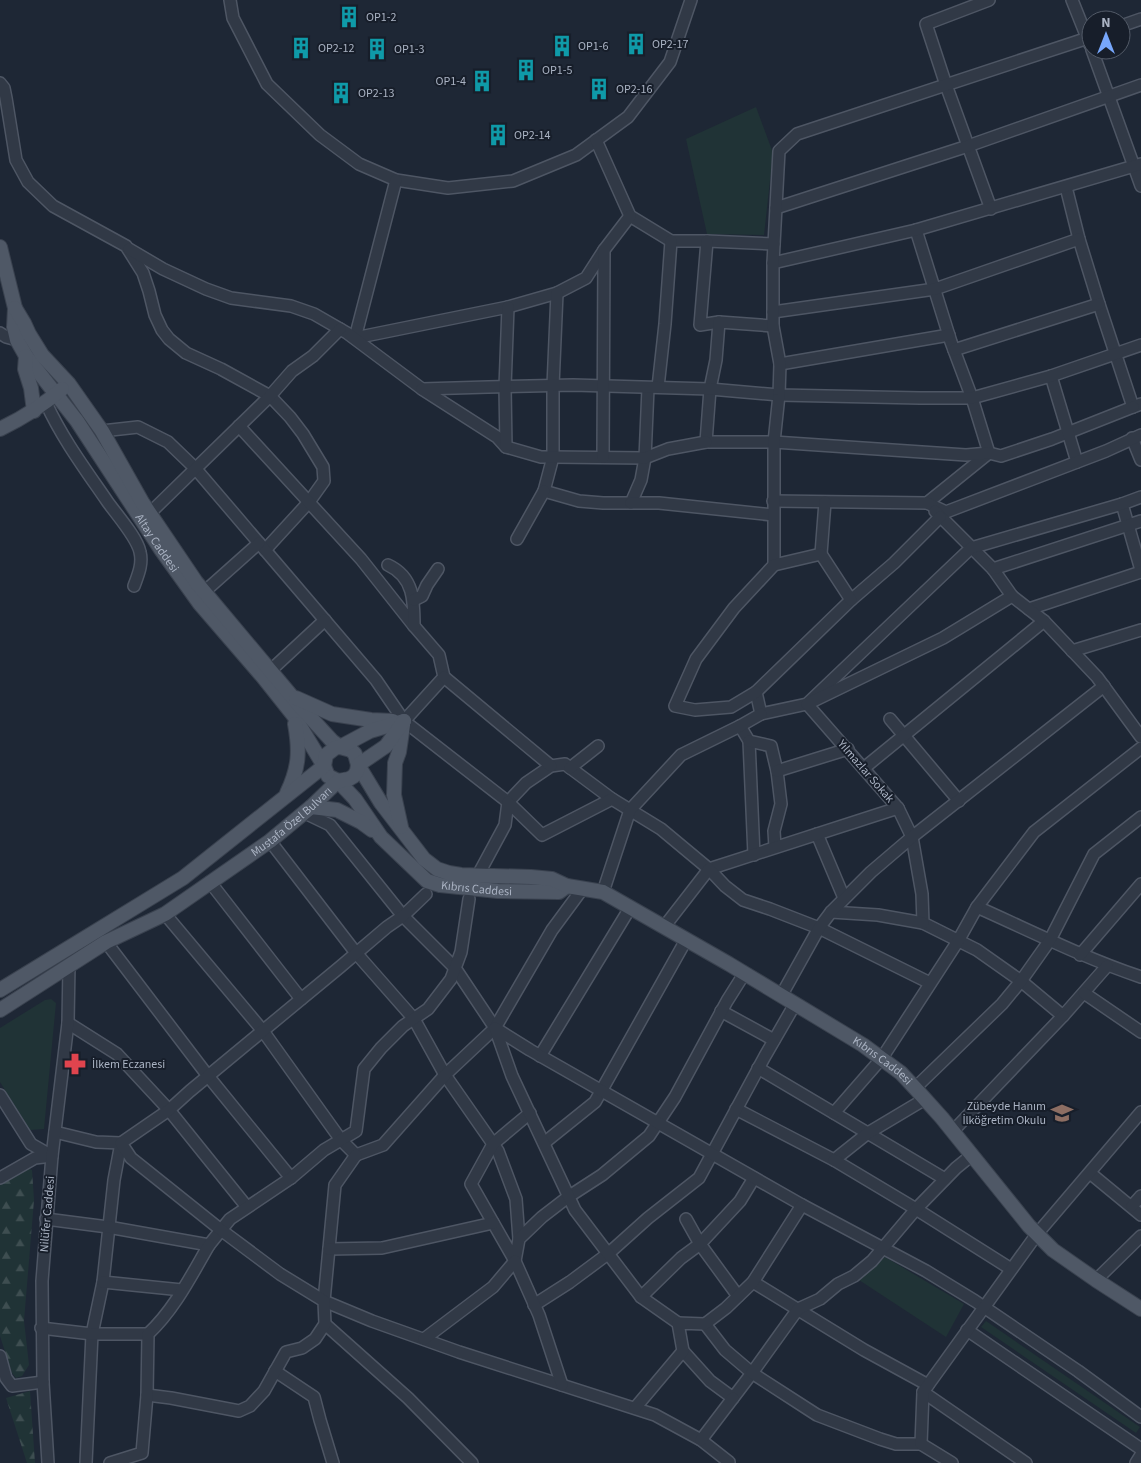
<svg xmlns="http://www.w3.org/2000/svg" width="1141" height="1463" font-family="'Source Sans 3',sans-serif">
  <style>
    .forest { fill: url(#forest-firs) }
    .park { fill: #203336 }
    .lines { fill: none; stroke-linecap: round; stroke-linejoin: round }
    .minor-casing { stroke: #4e5664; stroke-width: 14 }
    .major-casing { stroke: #3a424f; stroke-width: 16 }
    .minor { stroke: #313946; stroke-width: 11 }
    .major { stroke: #4f5866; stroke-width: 14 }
    .labels { text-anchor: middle; stroke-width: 4; stroke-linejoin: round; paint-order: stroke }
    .poi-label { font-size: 12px; fill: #aab3c3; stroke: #171e2a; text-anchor: start }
    .street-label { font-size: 12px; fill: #aab3c3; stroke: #171e2a }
  </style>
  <defs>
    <pattern id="forest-firs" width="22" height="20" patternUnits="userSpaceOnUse" patternTransform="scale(1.25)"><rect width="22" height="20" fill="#203336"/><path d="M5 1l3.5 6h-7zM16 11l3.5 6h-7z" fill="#3e4e51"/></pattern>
  </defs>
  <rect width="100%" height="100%" fill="#1e2735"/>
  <g class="forest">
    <polygon points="27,1168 32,1170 34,1200 24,1321 29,1365 22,1376 16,1378 12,1373 0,1336 0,1185"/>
    <polygon points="30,1391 35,1463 27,1463 6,1398"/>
  </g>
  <g class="park">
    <polygon points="756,107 773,153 764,235 707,234 686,139"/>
    <polygon points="51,999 56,1003 44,1129 30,1130 0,1082 0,1028 45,1000"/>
    <polygon points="885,1257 964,1304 946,1337 859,1280"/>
    <polygon points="986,1321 1140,1427 1136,1433 981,1327"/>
  </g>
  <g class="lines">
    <g class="minor-casing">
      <g id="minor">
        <polyline points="230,0 233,18 267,84 320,135 359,164 396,180 448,188 513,181 576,155 628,117 670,62 691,0"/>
        <polyline points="989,0 926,24 946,85 991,209"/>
        <polyline points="1072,0 1090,45"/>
        <polyline points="1121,26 1141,19"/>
        <polyline points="1092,50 1141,186"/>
        <polyline points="0,83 4,88 6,98 16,160 28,182 53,206 126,246 143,273 149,291 155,315 162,330 169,339 186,353 221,369 270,396 290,417 303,434 323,467 324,481 309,502 265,550"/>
        <polyline points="596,140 630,216 671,241 707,241 774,244"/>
        <polyline points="396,180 355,338 508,307 557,293 586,278 604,250"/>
        <polyline points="1066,187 1079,239"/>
        <polyline points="776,208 968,146 1141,85"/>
        <polyline points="916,230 951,342 972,398 989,453 927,503"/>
        <polyline points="707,241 700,325 719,322"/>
        <polyline points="129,249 163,269 206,289 231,298 291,306 314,314 347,333 422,389"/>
        <polyline points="773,263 916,230 1141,164"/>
        <polyline points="557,293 553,386 553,457 544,491 579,501 603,503 631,503 641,480 645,458 648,388"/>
        <polyline points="773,312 935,289 1079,239 1099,304 1133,407 1141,404"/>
        <polyline points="773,326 719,322 716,360 710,389 706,442 774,442 966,455 989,453 1001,456 1052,439 1133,407"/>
        <polyline points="0,333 6,337 17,340"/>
        <polyline points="954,350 1099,304"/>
        <polyline points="780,364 949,335"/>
        <polyline points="1051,376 1077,462"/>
        <polyline points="658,387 665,324 671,241"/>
        <path d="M46 403C62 438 85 469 107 501 116 514 137 537 140 552 143 564 138 575 134 586"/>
        <polyline points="239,426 361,559 414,626 439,655 444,677 404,721"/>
        <polyline points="102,431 138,427 168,442 195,468 376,680 404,721 508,802 526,783 551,766 565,764 612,799"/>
        <polyline points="1132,438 1141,460"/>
        <polyline points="706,442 668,449 645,458 553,457 541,457 506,447 497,437 422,389 488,387 573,385 710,389 779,395 920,398 972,398 1051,376 1141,345"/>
        <polyline points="506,447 505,387 508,307"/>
        <polyline points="603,457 604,250 630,216"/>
        <polyline points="773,501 927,503 946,512 1106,451 1141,435"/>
        <polyline points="631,503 659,503 773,515"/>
        <polyline points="1122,504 1141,570"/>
        <polyline points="935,511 993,569 1012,596"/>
        <polyline points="150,513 270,396 292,371 313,356 340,329"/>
        <polyline points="940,517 894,563 851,600 756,692 761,714 807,704 971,548 1122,504 1141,497"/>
        <polyline points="517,539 544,491"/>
        <polyline points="821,554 825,502"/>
        <path d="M388 565C414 577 414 601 414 626"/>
        <polyline points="774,565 774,442 779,395 780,364 773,326 773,263 779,151 797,134 1091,37"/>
        <polyline points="993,569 1141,521"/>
        <polyline points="204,592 259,543"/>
        <polyline points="414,600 422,596 427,585 438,569"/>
        <polyline points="1029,609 1141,572"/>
        <polyline points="1072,651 1141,630"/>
        <polyline points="270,671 325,620"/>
        <polyline points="444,677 551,766"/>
        <polyline points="756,692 731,707 695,710 675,706 696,659 734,608 774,565 821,554 851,600"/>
        <polyline points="890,719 959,801"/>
        <polyline points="740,726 749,741 754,855"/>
        <polyline points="749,741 771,746 777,771 781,804 774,831 775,847"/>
        <path d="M1141 748 1034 832 977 907C1031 931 1084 958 1141 977"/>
        <polyline points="570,768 598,746"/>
        <polyline points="864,768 1044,621"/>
        <polyline points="777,771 848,749"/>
        <polyline points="898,808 912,837 922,894 923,923 977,950 1021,981 1063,1016 1107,966"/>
        <polyline points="305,813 330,825 403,916 455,968 495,1028"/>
        <polyline points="817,834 844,898"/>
        <polyline points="270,841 356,953 414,1019 445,1075 498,1151 516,1199 519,1239"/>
        <polyline points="478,875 505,825 508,802 542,835 612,799 661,829 709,869 898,808 807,704 943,638 1012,596 1044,621 1097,677 1141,737"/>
        <polyline points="210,882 301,999"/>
        <polyline points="603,892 630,810 681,755 740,726 761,714"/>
        <polyline points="831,912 878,915 923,923"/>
        <polyline points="165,914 263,1031 341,1140 356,1155 383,1145 445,1075 495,1028 552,930 583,888"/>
        <polyline points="664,927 709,869 725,886 743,900 770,909 819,928 930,983"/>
        <polyline points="106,942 208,1076 291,1178"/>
        <polyline points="1080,955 1141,884"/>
        <polyline points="1084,993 1141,1032"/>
        <polyline points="781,996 819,928 831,912 871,872 912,837 1104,686"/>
        <polyline points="721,1011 774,1040"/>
        <polyline points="68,1023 117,1054 169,1110 247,1207"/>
        <polyline points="540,1056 630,908"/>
        <polyline points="758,1068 945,1179"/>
        <polyline points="915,1088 1002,1004 1021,981 1050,940 1094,854 1141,817"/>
        <polyline points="0,1095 31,1144 52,1156 35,1158 0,1178"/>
        <polyline points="736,1109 834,1160 868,1133 925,1099"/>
        <polyline points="530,1113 493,1144 471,1184 515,1261 519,1239 542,1217 568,1197 602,1175 649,1136 675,1097 727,1001 744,974"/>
        <polyline points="834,1113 882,1058 958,941 977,907"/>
        <polyline points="953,1131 1063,1016"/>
        <polyline points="55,1132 96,1142 121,1143 114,1180 103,1282 92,1334 86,1463"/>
        <polyline points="544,1143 595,1102 686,940"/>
        <polyline points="356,1155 335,1185 324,1301 372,1321 459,1352 655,1415 701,1440 729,1462"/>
        <polyline points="834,1160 916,1209 1011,1269"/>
        <polyline points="1090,1173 1141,1215"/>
        <polyline points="1132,1206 1141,1196"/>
        <polyline points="46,1219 108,1227 209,1245 230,1219 291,1178 324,1150 356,1131 364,1069 381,1048 403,1026 428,1009 451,979 461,952 469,899"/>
        <polyline points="686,1219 700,1244 738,1296"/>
        <polyline points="329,1249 382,1248 493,1223"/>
        <polyline points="1096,1280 1141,1236"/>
        <polyline points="103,1282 182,1290"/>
        <polyline points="753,1282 864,1350 928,1385"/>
        <polyline points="641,1297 681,1258 700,1244 740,1201 754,1178"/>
        <polyline points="534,1305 570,1282 609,1253 648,1218 699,1178 765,1056 795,1004"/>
        <polyline points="678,1323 641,1297 575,1210 512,1076 495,1028 530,1050 802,1205"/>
        <polyline points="325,1324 408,1398 472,1463"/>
        <polyline points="41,1328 92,1334 148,1334"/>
        <polyline points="967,1330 1141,1449"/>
        <polyline points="424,1339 493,1287 515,1261 539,1315 562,1385"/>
        <polyline points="683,1351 710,1381 733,1398 752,1373 725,1350 705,1324"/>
        <polyline points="0,1356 6,1378 12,1386 43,1382"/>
        <polyline points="275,1371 314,1397 320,1420 333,1463"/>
        <polyline points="923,1392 1026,1463"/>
        <polyline points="147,1395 171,1398 239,1411 250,1406 264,1391 286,1352 302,1348 315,1339 325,1324 324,1301 280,1274 221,1230 131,1158 121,1143 169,1110 190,1091 340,967 387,927 403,916 426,894"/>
        <polyline points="635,1408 683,1351 678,1323 705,1324 726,1308 753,1282 802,1205 926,1271 975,1301 1078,1371 1141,1417"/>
        <polyline points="701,1440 733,1398"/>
        <polyline points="921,1444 896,1444 880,1439 817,1415 752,1373 798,1309 820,1299 838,1284 854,1276 872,1261 916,1209 956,1168 972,1155"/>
        <polyline points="48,1463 43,1382 42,1281 52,1156 68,1023 69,965"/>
        <path d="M110 1463 142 1453 147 1395 148 1334C174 1310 191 1276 209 1245"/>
        <polyline points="952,1463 921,1444 923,1392 1037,1234 1141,1112"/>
        <polyline points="1136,1463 1141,1455"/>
      </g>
    </g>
    <g class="major-casing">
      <g id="major">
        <path id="s1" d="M0 247 15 308 14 327 17 340 26 356 77 421 162 551 200 604 263 677 294 716 324 766 328 776 338 781 355 799 381 837 427 881 440 885 498 891 559 892 567 886"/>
        <path id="s2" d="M15 308 24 323 29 334 42 355 69 384 102 431 142 502 196 582 299 705 332 741 340 747 351 750 355 754 358 765 381 803 424 859 437 869 449 873 461 875 531 877 552 879 567 886 603 892 729 964 863 1045 901 1073 915 1088 942 1118 1029 1226 1053 1250 1096 1280 1141 1309"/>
        <polyline points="26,356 25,369 31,388 34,411"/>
        <path d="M0 429C23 418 43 405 62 389"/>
        <polyline points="296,698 332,714 371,720 393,721"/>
        <path d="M287 793C299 768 300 751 295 724"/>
        <polyline points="311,807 337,810 361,822 372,830"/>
        <polyline points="401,827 394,795 395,763 399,752 403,725"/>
        <polyline points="0,990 183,878 324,766 326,755 335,748 340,747 370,731 404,721"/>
        <path id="s3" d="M0 1010 106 942 165 914 270 841 311 807 338 781 349 779 354 776 357 771 358 765 386 746 404 721"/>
      </g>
    </g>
    <use href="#minor" class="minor"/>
    <use href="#major" class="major"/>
  </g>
  <defs>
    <g id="building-bare" transform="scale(1.725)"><path d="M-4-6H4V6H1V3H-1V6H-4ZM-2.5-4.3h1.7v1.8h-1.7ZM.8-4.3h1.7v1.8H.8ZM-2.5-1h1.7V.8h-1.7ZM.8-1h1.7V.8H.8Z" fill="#0f9aa8" stroke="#171e2a" stroke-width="2.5" paint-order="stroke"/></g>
    <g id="pharmacy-bare" transform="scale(1.725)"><path d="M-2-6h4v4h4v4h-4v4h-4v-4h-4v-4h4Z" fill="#e0444e" stroke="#171e2a" stroke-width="2.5" paint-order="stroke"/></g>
    <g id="school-bare" transform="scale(1.725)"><path d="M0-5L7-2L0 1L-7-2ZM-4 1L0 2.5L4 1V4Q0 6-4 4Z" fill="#8d6e63" stroke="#171e2a" stroke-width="2.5" paint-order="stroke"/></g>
  </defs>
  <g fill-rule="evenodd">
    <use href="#building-bare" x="349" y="17"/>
    <use href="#building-bare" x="636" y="44"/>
    <use href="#building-bare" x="562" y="46"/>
    <use href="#building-bare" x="301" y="48"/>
    <use href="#building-bare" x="377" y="49"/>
    <use href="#building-bare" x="526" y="70"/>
    <use href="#building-bare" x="482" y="81"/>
    <use href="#building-bare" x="599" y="89"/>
    <use href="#building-bare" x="341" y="93"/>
    <use href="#building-bare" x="498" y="135"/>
    <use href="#pharmacy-bare" x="75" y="1064"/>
    <use href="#school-bare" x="1062" y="1113"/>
  </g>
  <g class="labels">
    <g class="poi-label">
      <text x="366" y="21">OP1-2</text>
      <text x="652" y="48">OP2-17</text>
      <text x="578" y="50">OP1-6</text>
      <text x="318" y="52">OP2-12</text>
      <text x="394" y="53">OP1-3</text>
      <text x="542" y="74">OP1-5</text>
      <text x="466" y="85" text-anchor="end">OP1-4</text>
      <text x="616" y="93">OP2-16</text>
      <text x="358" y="97">OP2-13</text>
      <text x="514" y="139">OP2-14</text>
      <text x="92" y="1068">İlkem Eczanesi</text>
      <text x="1046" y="1110" text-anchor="end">Zübeyde Hanım<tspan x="1046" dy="14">İlköğretim Okulu</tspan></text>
    </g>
    <g class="street-label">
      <text dy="4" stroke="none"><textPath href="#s1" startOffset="342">Altay Caddesi</textPath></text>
      <text transform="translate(866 771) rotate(49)" y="4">Yılmazlar Sokak</text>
      <text dy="4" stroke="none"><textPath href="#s3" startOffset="348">Mustafa Özel Bulvarı</textPath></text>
      <text dy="4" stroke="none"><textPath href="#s1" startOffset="828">Kıbrıs Caddesi</textPath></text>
      <text dy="4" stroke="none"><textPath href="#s2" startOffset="1204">Kıbrıs Caddesi</textPath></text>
      <text transform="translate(47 1214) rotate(-85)" y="4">Nilüfer Caddesi</text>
    </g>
  </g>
  <g transform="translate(1106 35)"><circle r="24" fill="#171e2a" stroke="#525a67"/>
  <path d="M0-4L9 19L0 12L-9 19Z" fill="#77a7fb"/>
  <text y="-8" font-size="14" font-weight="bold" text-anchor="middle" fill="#aab3c3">N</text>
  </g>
</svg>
